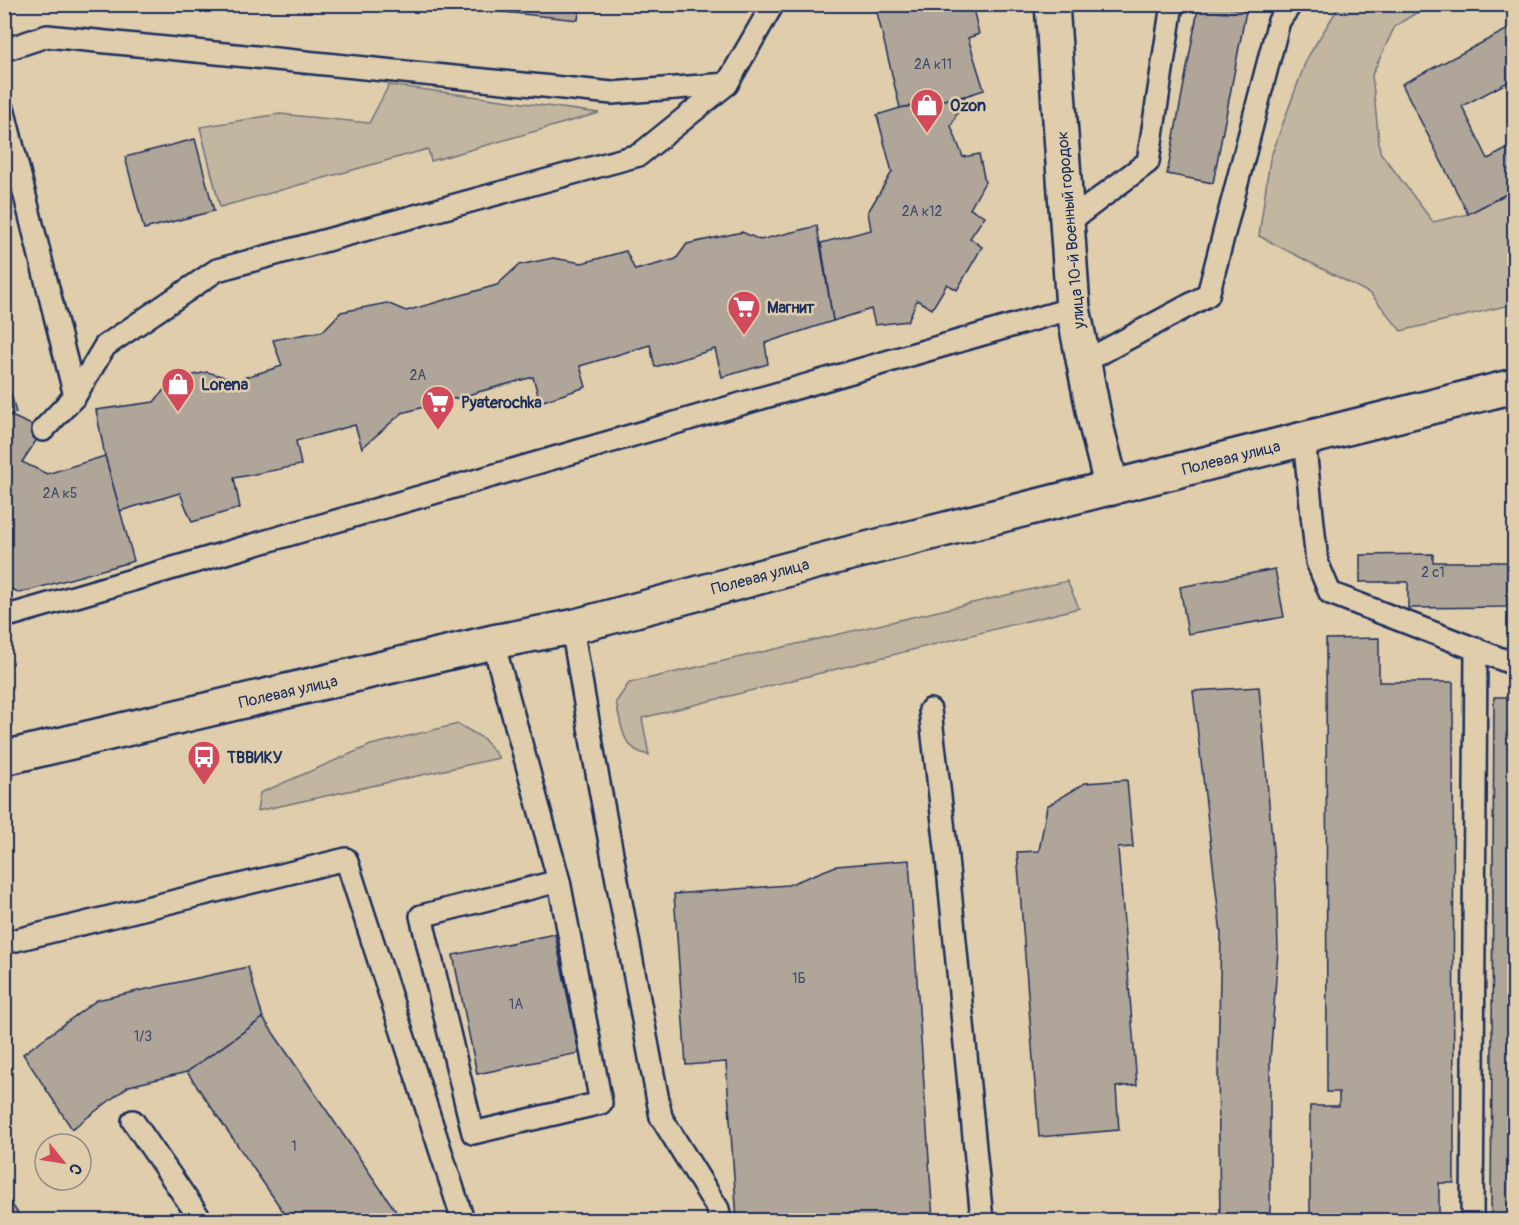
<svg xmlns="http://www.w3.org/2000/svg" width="1519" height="1225" font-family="Pangolin,sans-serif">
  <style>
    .green { fill: #c2b6a0; stroke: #6e727f; stroke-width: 1.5 }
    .building { fill: #afa598; stroke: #1b2f5e; stroke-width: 1.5 }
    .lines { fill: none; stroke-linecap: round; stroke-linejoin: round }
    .lane-casing { stroke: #1b2f5e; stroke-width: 26 }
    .street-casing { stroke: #1b2f5e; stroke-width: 38 }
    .secondary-casing { stroke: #1b2f5e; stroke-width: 38 }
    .lane { stroke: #dfcdab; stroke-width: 21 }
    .street { stroke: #dfcdab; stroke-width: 33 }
    .secondary { stroke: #dfcdab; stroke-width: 33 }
    .labels { text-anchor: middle; stroke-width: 5; stroke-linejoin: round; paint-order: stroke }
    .number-label { font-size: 14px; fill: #404c6c }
    .poi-label { font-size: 16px; font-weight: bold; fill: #1b2f5e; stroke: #dfcdab; text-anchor: start }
    .street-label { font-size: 16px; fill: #1b2f5e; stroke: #dfcdab }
  </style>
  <rect width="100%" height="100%" fill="#dfcdab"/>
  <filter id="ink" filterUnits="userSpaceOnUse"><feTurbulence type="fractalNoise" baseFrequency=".0167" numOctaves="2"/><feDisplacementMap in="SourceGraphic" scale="12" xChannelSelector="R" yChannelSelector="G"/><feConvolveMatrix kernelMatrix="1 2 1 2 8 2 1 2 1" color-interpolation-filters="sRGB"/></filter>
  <g filter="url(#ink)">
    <g class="green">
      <polygon points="1340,5 1429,5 1395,26 1372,75 1380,152 1433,222 1468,214 1514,190 1514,304 1401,331 1371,294 1259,236 1270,159 1307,58"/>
      <polygon points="389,85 599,113 431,161 428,149 220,207 200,127 280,114 369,123"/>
      <path d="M1067 581 1079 608 642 718 649 755C621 750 622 726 616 702L629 683Z"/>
      <polygon points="458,724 484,739 499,758 257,811 260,793 371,745"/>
    </g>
    <g class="building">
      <polygon points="430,4 580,4 578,20"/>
      <polygon points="875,4 972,4 979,34 968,38 984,90 965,96 900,108"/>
      <polygon points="1199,4 1214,4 1246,11 1213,183 1167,174"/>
      <polygon points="1514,26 1514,79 1462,106 1488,159 1514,145 1514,190 1468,214 1402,84"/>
      <polygon points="965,96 951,126 963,157 979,154 985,182 970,209 985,216 970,238 982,247 957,290 947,284 932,309 917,300 908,321 875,325 871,309 833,321 821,243 871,230 868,212 892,172 877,115 900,108"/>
      <polygon points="195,139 214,211 144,229 125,157"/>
      <polygon points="817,226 833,321 765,343 768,364 722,377 715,349 655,367 650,345 580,366 586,387 540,402 533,377 402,413 362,448 355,425 296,441 301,465 234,478 240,508 192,522 180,493 120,511 105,456 96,410 154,402 172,380 207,372 236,380 282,366 273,340 323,331 341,312 387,303 406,311 497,285 519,265 553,258 582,263 626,251 635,270 676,259 687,244 742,232 760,240"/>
      <polygon points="4,366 16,413 4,416"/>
      <polygon points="9,415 43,430 22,462 47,474 105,456 134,561 20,593 4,586 4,416"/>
      <polygon points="1433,554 1433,562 1507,562 1507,607 1408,608 1408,582 1360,582 1360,555"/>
      <polygon points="1275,569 1284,617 1188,634 1180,587"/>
      <polygon points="1379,638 1379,682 1453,682 1454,1183 1439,1183 1439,1220 1310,1220 1310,1106 1339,1106 1339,1092 1327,1092 1326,639"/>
      <polygon points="1259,687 1276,886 1278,950 1270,1061 1270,1220 1220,1220 1218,1065 1221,934 1193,691"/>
      <polygon points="1494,697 1514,697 1514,1220 1491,1220"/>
      <polygon points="1127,780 1133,847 1118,848 1137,1085 1116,1087 1119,1130 1039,1137 1017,852 1039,851 1047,806 1085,783"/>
      <polygon points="909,860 933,1220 737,1220 726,1062 686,1065 674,894 788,885 836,866"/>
      <polygon points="555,934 579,1053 477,1074 453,955"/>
      <polygon points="248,967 263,1018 187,1072 129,1086 72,1129 23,1054 97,1000"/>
      <polygon points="263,1018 402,1220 289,1220 187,1072"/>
      <polygon points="4,1194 23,1220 4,1220"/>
    </g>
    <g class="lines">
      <g class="lane-casing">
        <g id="lane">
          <polyline points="4,50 47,36 612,93 727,84 773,4"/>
          <polyline points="4,112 75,396 43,430"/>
          <polyline points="1067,223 1148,162 1172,4"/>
          <polyline points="1084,362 1208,295 1279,21 1291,4"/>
          <polyline points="75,396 105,346 217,270 639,155 727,84"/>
          <polyline points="1304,439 1317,562 1330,593 1514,664"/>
          <polyline points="4,617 1073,308"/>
          <polyline points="572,627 595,762 661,1117 718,1209 720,1220"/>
          <polyline points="493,642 559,881 601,1103 473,1133 421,916 559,881"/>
          <polyline points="930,710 946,848 982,1220"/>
          <polyline points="4,943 346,859 463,1220"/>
          <polyline points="133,1121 201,1220"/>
          <polyline points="1472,1220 1476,649"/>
        </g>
      </g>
      <g class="street-casing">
        <polyline id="street" points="1052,4 1073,308 1096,425 1112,488"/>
      </g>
      <g class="secondary-casing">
        <polyline id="secondary" points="4,758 493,642 572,627 827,559 1514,386"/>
      </g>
      <use href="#lane" class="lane"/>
      <use href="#street" class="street"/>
      <use href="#secondary" class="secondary"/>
    </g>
  </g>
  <defs>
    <g id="shop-pin" transform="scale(1.725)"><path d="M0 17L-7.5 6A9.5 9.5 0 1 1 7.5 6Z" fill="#d1495b" stroke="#dfcdab"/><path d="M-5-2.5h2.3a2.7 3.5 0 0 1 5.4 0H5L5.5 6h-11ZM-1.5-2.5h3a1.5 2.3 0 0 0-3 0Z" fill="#fff"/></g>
    <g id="supermarket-pin" transform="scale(1.725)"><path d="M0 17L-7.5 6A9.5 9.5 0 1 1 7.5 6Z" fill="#d1495b" stroke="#dfcdab"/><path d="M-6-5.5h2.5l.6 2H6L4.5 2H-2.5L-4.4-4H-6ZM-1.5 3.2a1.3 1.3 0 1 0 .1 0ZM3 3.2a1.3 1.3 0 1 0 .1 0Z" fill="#fff"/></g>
    <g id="bus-pin" transform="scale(1.725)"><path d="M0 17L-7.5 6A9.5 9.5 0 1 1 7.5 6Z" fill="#d1495b" stroke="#dfcdab"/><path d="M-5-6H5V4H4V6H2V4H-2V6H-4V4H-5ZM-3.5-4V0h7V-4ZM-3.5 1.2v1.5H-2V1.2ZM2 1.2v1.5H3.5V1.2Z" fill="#fff"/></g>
  </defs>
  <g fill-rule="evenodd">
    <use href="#shop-pin" x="927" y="105"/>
    <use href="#supermarket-pin" x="744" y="307"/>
    <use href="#shop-pin" x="178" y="384"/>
    <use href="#supermarket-pin" x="438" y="402"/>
    <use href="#bus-pin" x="204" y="757"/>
  </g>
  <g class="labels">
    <g class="number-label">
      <text x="933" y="69">2А к11</text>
      <text x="922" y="216">2А к12</text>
      <text x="418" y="380">2А</text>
      <text x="60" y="498">2А к5</text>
      <text x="1433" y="577">2 с1</text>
      <text x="799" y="983">1Б</text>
      <text x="516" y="1009">1А</text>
      <text x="143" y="1041">1/3</text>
      <text x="294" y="1151">1</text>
    </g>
    <g class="poi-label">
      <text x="950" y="111">Ozon</text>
      <text x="767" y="313">Магнит</text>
      <text x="201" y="390">Lorena</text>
      <text x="461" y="408">Pyaterochka</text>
      <text x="227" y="763">ТВВИКУ</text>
    </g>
    <g class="street-label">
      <text transform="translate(1070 230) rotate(-95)" y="6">улица 10-й Военный городок</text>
      <text transform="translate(1231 457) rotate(-14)" y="6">Полевая улица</text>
      <text transform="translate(760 576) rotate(-15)" y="6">Полевая улица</text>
      <text transform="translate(288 691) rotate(-13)" y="6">Полевая улица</text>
    </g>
  </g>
  <rect width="1519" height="1225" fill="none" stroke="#dfcdab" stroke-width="24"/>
  <rect x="12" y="12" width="1495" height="1201" fill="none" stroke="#1b2f5e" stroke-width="2" filter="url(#ink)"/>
  <g transform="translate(63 1162) rotate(120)"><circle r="28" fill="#dfcdab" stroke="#918e8c" stroke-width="1.5"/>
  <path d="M0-4.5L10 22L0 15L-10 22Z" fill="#d1495b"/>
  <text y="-9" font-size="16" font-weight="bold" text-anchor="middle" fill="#1b2f5e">С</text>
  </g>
</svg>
